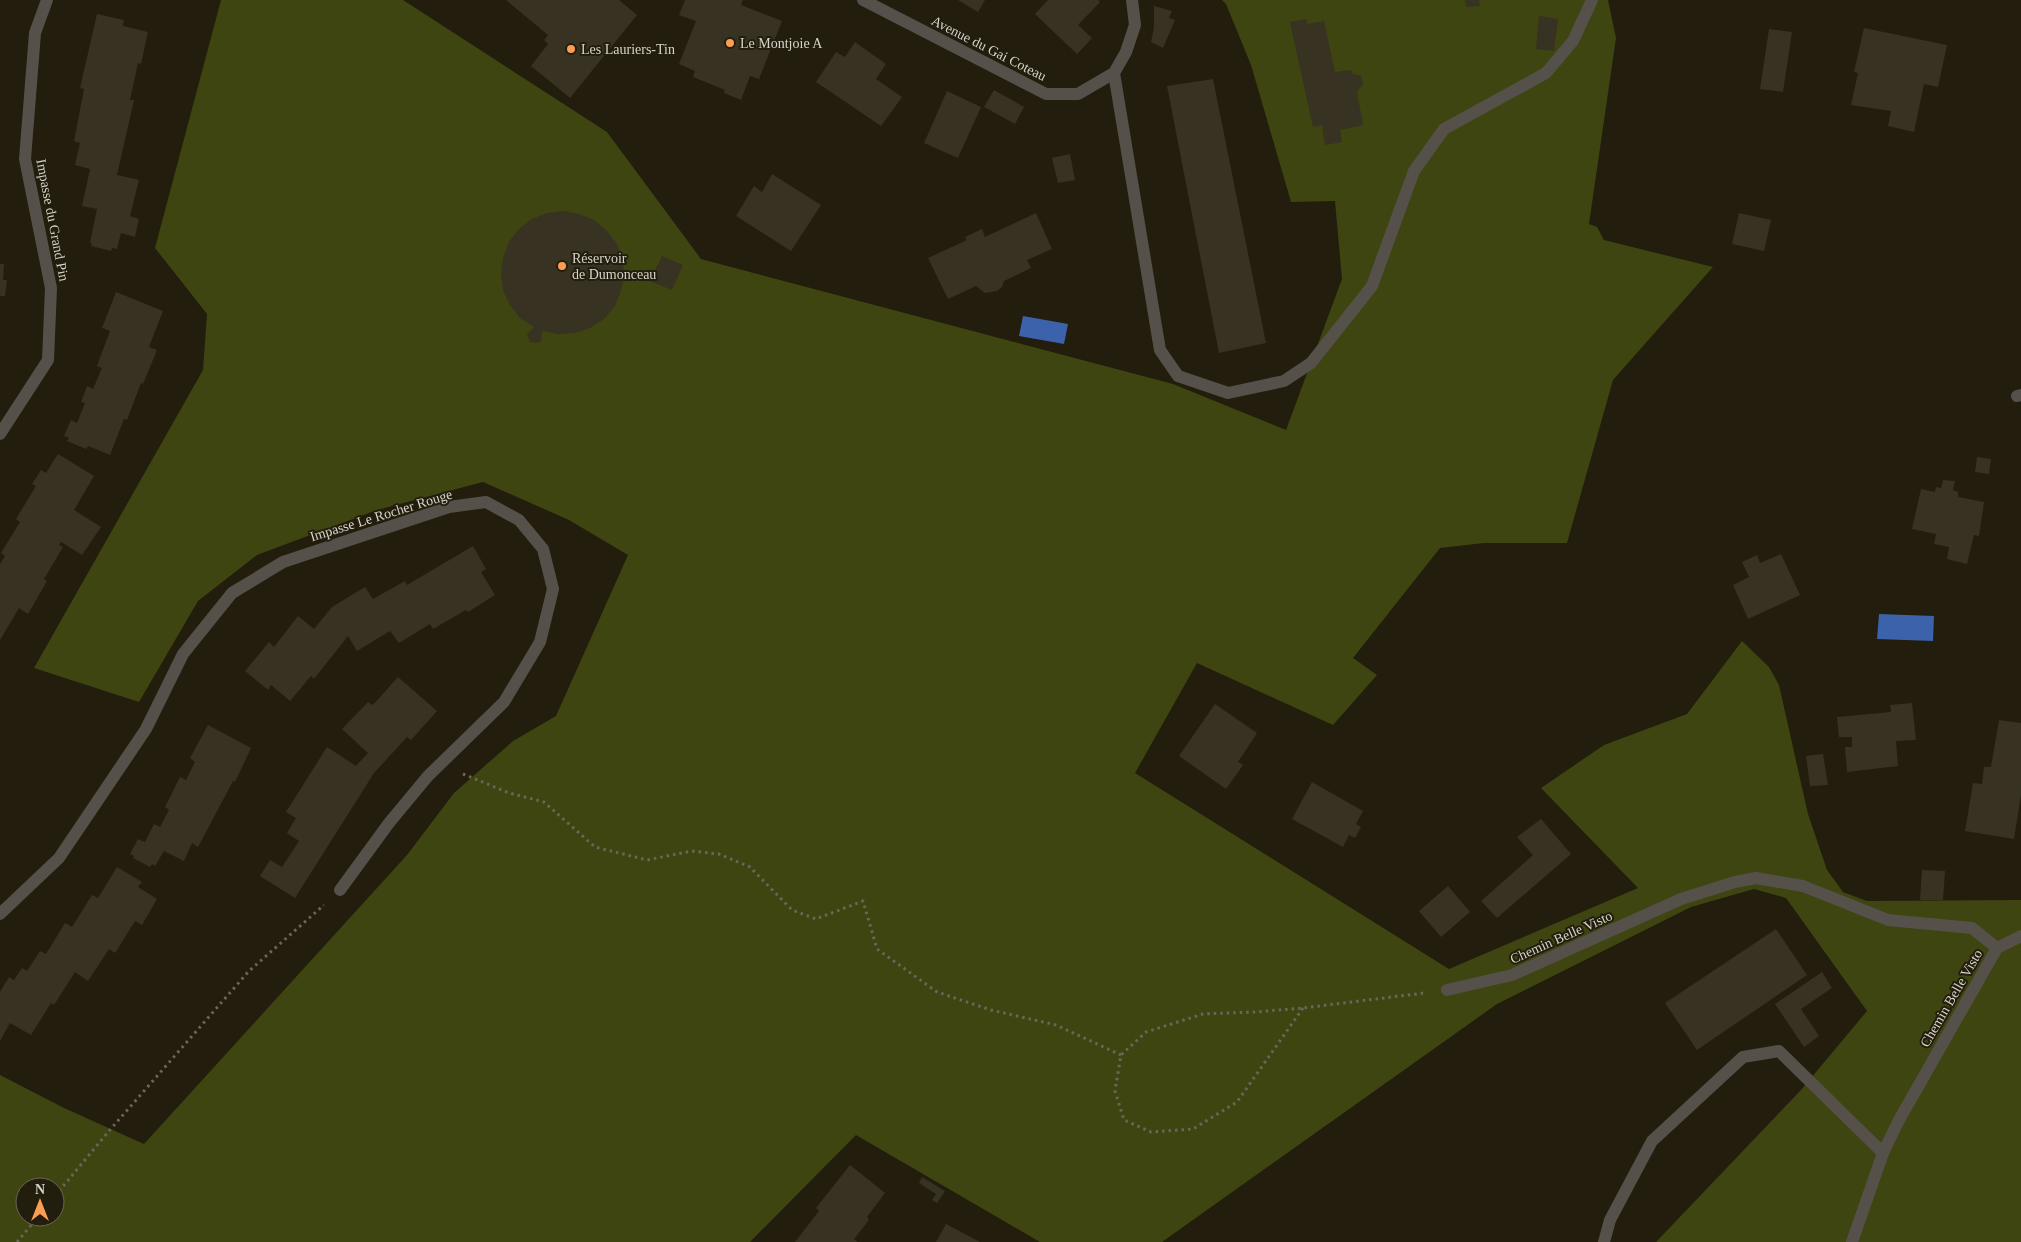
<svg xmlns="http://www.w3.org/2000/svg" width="2021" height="1242" font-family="Georgia,serif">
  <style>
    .forest { fill: #3e4511; fill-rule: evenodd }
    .water { fill: #3b62aa }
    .building { fill: #373221 }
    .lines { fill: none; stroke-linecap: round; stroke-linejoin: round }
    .path { stroke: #6b6659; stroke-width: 3; stroke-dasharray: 2.5 4; stroke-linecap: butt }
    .lane { stroke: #56504a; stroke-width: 12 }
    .street { stroke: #56504a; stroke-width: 12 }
    .poi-dot { fill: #fb9e51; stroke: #221d0d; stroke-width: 2 }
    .labels { text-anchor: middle; stroke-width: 4; stroke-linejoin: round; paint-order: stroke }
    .poi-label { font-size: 14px; fill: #d7d4ca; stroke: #221d0d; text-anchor: start }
    .street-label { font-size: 14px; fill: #d7d4ca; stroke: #221d0d }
  </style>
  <rect width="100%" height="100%" fill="#221d0d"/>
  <path class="forest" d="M221 0H403L607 132 701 259 1173 384 1286 430 1342 279 1335 201 1291 202 1251 65 1226 4 1222 0H1608L1616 38 1589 224 1597 227 1604 240 1713 267 1613 380 1567 543H1484L1440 548 1353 658 1377 675 1333 725 1197 663 1135 773 1449 969 1638 888 1541 788 1604 745 1687 714 1742 641 1769 667 1779 685 1808 814 1827 870 1843 892 1867 901 2021 900V1242H1656L1801 1090 1867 1011 1786 898 1754 889 1691 907 1497 1004 1162 1242H1040L856 1135 750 1242H0V1075L64 1108 144 1144 407 855 454 793 513 741 556 716 628 555 569 520 483 482 377 510 257 555 198 601 139 702 34 668 203 370 207 314 155 248ZM25 1187H55V1217H25Z"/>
  <g class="water">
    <polygon points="1023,316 1068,324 1064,344 1019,336"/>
    <polygon points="1879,614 1934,616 1933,641 1877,639"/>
  </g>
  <g class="building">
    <polygon points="506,0 619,0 637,15 570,98 531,66 548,44 544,40 548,35"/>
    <polygon points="685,0 743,0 741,5 782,21 759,79 750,76 741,100 724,93 725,90 693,77 695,71 679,64 696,21 679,15"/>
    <polygon points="958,0 985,0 978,12"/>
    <polygon points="1048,0 1098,0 1100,2 1078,25 1092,38 1077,54 1035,14"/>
    <polygon points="1465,0 1479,0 1480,6 1466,7"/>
    <polygon points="1154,6 1172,11 1169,18 1175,20 1163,48 1151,42 1154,27"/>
    <polygon points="97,14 124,20 123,26 148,32 141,64 138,63 130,100 134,100 117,175 139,180 130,216 139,219 135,237 121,233 117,249 112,248 111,251 91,246 92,244 90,243 97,209 82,206 90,169 75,165 80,143 74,141 84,89 80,88"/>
    <polygon points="1539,16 1558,19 1554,51 1536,49"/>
    <polygon points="1306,19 1307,24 1324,21 1335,72 1351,70 1353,74 1361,76 1363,84 1357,92 1363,125 1340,130 1342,142 1325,145 1322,125 1313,127 1290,22"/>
    <polygon points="1864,28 1947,45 1938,87 1924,84 1914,132 1888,126 1891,111 1851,105 1858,73 1854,72"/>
    <polygon points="1769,29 1792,32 1783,92 1760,89"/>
    <polygon points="855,42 886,64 876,79 902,97 881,126 816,82 836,52 845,57"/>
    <polygon points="1213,79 1266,343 1219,353 1167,86"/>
    <polygon points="994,90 1024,107 1015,124 984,107"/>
    <polygon points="947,91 981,107 958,158 924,143"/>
    <polygon points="1070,154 1075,180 1058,183 1052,158"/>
    <polygon points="772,174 821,205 791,251 736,216 754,186 762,192"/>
    <polygon points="563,211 579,214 594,220 607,231 617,244 623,259 624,275 621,291 615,306 604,319 590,328 575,333 558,334 542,331 541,341 536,343 530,342 527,334 534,327 520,318 510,305 503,290 501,273 503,258 509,242 519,229 532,219 547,213"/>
    <polygon points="1036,213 1052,249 1027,260 1031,268 1004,281 1002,287 997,291 985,293 976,286 948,299 928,258 967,240 965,237 982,229 985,237"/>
    <polygon points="1739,213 1771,220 1764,251 1732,244"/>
    <polygon points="662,256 683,265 672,290 650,281"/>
    <polygon points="0,264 4,264 3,280 7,280 5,296 0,296"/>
    <polygon points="116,292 163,311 149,347 157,350 143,384 141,383 127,420 124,419 110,455 88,446 86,449 67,441 69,438 64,436 71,420 77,423 85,403 81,402 87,386 93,389 102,368 97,366 110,331 102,328"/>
    <polygon points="58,454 94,476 74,510 101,527 82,555 61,542 59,545 63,547 44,579 47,581 28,614 19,608 0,640 0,564 5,556 1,553 20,522 16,519 36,486 32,484 41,470 46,473"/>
    <polygon points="1977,457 1991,459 1989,474 1975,472"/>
    <polygon points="1943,480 1955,481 1953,490 1958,492 1958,497 1984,502 1979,536 1974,535 1967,564 1947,559 1949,547 1934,544 1936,534 1912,529 1921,489 1935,492 1936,487 1941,488"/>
    <polygon points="473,546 486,569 481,572 495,595 468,612 466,610 433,629 430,624 399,643 390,631 357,651 348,636 314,679 311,676 290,701 271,685 268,690 245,671 269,642 274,647 298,616 314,629 332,607 365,587 373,599 405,581 407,585"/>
    <polygon points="1781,554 1800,595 1748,619 1733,585 1749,577 1742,562 1757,555 1760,563"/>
    <polygon points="398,677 437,711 411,740 407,737 374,773 295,898 260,876 270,860 282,867 299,841 287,833 296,818 286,812 327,747 356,766 368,753 342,729 368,702 373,705"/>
    <polygon points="1912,703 1916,740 1896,741 1898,766 1847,772 1845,747 1852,747 1852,737 1839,737 1837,717 1891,712 1890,705"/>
    <polygon points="1215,704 1257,733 1238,762 1243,765 1226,789 1179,756"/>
    <polygon points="1999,720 2021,723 2021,795 2014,839 1965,831 1973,783 1982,784 1984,767 1991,767"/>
    <polygon points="208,725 251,748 235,782 233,781 198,847 192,843 184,861 164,851 155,866 152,864 150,867 133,858 134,856 130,854 138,839 145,842 154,824 160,827 169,810 165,807 180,777 186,780 195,762 190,758"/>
    <polygon points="1823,754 1828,785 1810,786 1806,756"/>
    <polygon points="1312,782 1363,811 1356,824 1361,827 1355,838 1349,835 1343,847 1292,819"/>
    <polygon points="1541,819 1571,854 1497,918 1481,901 1533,855 1517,837"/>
    <polygon points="117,867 142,882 138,887 157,899 142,925 135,921 115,953 109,949 88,981 75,972 54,1005 51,1003 31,1035 10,1023 0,1041 0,992 9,977 14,980 22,968 27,971 40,951 46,954 65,923 72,927 92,895 98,898"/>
    <polygon points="1922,870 1945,871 1943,900 1920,900"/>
    <polygon points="1448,886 1470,912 1441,937 1419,911"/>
    <polygon points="1776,929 1807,975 1697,1050 1665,1003"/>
    <polygon points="1822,972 1832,988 1801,1009 1819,1036 1804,1047 1775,1004"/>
    <polygon points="850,1165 885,1193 867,1217 869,1220 854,1239 858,1242 795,1242 819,1211 816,1208"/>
    <polygon points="922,1177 945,1191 937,1203 932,1200 936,1194 919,1183"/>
    <polygon points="946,1224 980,1242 936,1242"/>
  </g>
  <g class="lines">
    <g class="path">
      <polyline points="463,774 509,793 544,802 595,847 647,860 692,851 719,854 750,867 792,910 816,919 863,901 877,949 937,992 991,1010 1056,1025 1121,1055"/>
      <polyline points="1303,1008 1237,1102 1193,1129 1151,1132 1124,1120 1115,1091 1121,1055 1146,1032 1203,1014 1255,1012 1303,1008 1424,993"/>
      <polyline points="55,1196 109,1131 249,971 324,905"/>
      <polyline points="17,1242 38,1217"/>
    </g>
    <g class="lane">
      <polyline points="1114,73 1160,350 1178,376 1228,393 1284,381 1311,363 1372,286 1414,171 1444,129 1546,73 1573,41 1592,0"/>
      <polyline points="1997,948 2021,936"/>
      <polyline points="1604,1242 1610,1220 1652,1141 1743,1057 1779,1051 1883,1153"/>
    </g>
    <g class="street">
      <polyline points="863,0 1046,94 1078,94 1114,73 1126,52 1135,25 1132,0"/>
      <polyline points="2017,396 2021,395"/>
      <polyline points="0,434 48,360 51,288 25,159 35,33 47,0"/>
      <polyline points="0,914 59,858 146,729 183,654 232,593 283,562 449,507 486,502 519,520 543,549 553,589 540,642 504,702 428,776 389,823 340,890"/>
      <polyline points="1447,990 1512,975 1681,899 1735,882 1756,878 1803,886 1888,920 1972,928 1997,948 1899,1120 1883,1153 1852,1242"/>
    </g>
  </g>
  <g class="poi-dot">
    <circle cx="730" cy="43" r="5"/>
    <circle cx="571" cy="49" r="5"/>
    <circle cx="562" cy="266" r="5"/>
  </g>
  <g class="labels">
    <g class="poi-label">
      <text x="740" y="48">Le Montjoie A</text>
      <text x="581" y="54">Les Lauriers-Tin</text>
      <text x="572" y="263">Réservoir<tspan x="572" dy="16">de Dumonceau</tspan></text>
    </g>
    <g class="street-label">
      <text transform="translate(989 48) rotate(27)" y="5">Avenue du Gai Coteau</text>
      <text transform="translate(53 220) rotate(79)" y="5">Impasse du Grand Pin</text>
      <text transform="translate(381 515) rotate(-17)" y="5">Impasse Le Rocher Rouge</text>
      <text transform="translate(1561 937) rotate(-24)" y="5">Chemin Belle Visto</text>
      <text transform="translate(1951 998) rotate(-60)" y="5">Chemin Belle Visto</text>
    </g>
  </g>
  <g transform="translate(40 1202)"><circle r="24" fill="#221d0d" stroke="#6a6659"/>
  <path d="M0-4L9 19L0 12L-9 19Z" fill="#fb9e51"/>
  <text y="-8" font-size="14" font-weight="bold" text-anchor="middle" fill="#d7d4ca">N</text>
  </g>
</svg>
